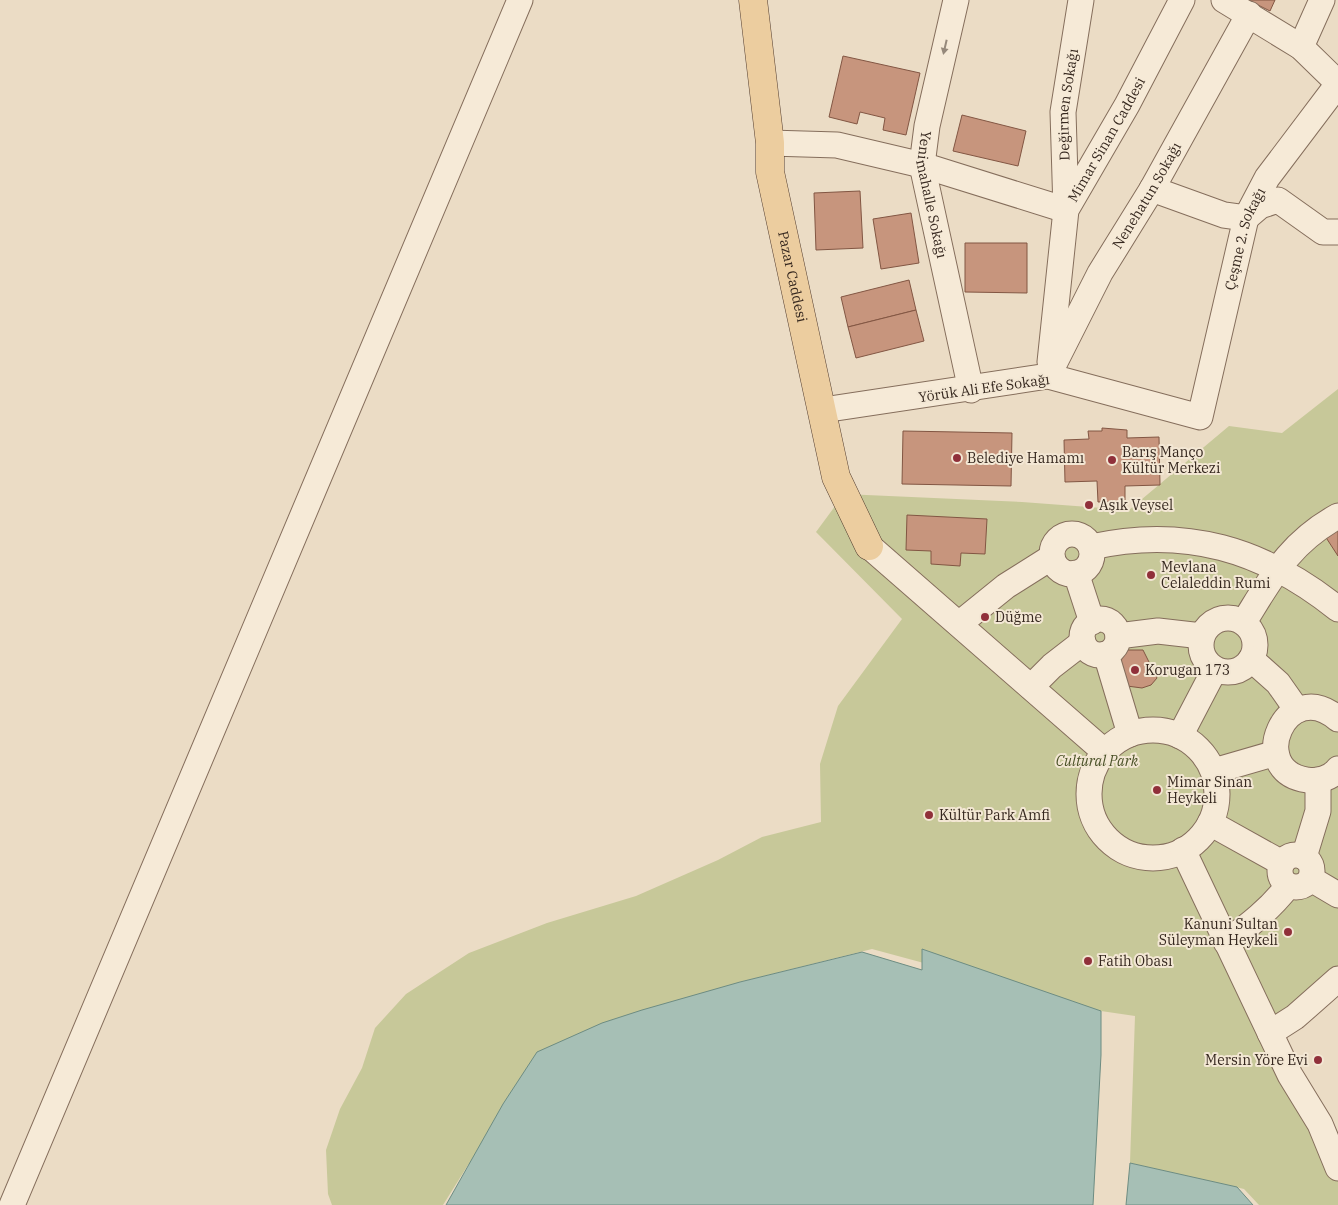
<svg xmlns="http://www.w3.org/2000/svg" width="1338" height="1205" font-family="'IBM Plex Serif',serif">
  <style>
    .green { fill: #c7c899 }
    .water { fill: #a6bfb5; stroke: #6d8c82 }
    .building { fill: #c7957d; stroke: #825643 }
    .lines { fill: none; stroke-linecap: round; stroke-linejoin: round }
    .minor-casing { stroke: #856e5c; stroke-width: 27 }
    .major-casing { stroke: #533d30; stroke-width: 29 }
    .minor { stroke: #f6ead7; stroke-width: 25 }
    .major { stroke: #eccd9f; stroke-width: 28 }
    .oneway { fill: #96897b }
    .poi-dot { fill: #90303a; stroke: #f3e7d4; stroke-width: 2 }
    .labels { text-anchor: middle; stroke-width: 4; stroke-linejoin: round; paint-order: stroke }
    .street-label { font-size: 14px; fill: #36281f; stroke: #f3e7d4 }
    .poi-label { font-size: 14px; fill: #36281f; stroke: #f3e7d4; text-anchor: start }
    .park-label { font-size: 14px; font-style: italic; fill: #4a5127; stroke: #f3e7d4 }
  </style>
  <rect width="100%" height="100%" fill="#ebdcc5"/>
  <polygon class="green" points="1338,389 1338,981 1271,1052 1338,1168 1338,1205 1259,1205 1244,1189 1130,1163 1135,1016 1101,1011 872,949 740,982 468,1165 443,1205 332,1205 328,1194 326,1150 340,1109 362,1068 375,1028 406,994 469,953 547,923 636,896 718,860 762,837 821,822 820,764 838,706 902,619 816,532 844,494 1022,502 1129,510 1229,426 1282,433"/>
  <g class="water">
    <polygon points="922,949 1101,1011 1101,1055 1093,1205 446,1205 503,1104 537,1052 602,1023 642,1010 740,982 862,952 922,970"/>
    <polygon points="1130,1163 1237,1187 1253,1205 1126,1205"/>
  </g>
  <g class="building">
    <polygon points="1248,0 1275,0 1270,11"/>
    <polygon points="843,56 920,73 906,135 883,130 885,118 860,112 857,124 829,117"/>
    <polygon points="962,115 1026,131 1018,166 953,151"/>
    <polygon points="860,191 863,248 816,250 814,193"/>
    <polygon points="911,213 919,263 881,269 873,219"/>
    <polygon points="965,243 1027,243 1027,293 965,292"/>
    <polygon points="909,280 916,310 848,327 841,297"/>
    <polygon points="916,310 924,341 856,358 848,327"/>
    <polygon points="1102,428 1127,430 1127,438 1159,437 1160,485 1125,486 1125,501 1098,502 1097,481 1065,482 1064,440 1089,439 1088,431 1102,431"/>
    <polygon points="903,431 1012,433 1011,486 902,484"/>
    <polygon points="907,515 987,519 985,554 961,553 960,566 931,564 931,551 906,550"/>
    <polygon points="1338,530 1338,556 1325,536"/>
    <polygon points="1125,650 1143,650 1157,678 1151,685 1142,688 1127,686 1113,664"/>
  </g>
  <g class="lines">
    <g class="minor-casing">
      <g id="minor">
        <path id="s1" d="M956 0 927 126 922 165 971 390"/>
        <polyline points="1224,0 1301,47 1338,83"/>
        <polyline points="1301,47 1322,0"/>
        <path id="s2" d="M770 143 837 145 922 165 1066 210 1063 112 1081 0"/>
        <polyline points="1152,189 1224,215 1246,218 1260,206 1278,200 1323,232 1338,232"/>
        <path id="s3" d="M1050 362 1066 210 1127 105 1182 0"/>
        <path id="s4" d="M1048 376 1100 273 1152 189 1249 14"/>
        <path id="s5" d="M823 410 1048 376 1200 417 1246 218 1267 178 1338 84"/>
        <circle cx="1072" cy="554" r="20"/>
        <polyline points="869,546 1105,752"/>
        <path d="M1091 547C1185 526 1263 549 1338 609"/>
        <polyline points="1076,573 1092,622"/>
        <circle cx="1228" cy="645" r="27"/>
        <circle cx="1100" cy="637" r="18"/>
        <path d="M1244 622C1272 577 1289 543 1338 516"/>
        <polyline points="959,624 1006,586 1052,557"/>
        <polyline points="1118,636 1158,631 1202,636"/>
        <polyline points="1106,654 1130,734"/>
        <polyline points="1251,659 1278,683 1297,710"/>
        <polyline points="1031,687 1052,666 1083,642"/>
        <path d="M1338 719C1286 674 1245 771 1307 780 1318 782 1331 778 1338 769"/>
        <circle cx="1153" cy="794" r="64"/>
        <polyline points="1180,736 1215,669"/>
        <polyline points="1214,771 1276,753"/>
        <polyline points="1210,823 1282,863"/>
        <polyline points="1183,850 1290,1075 1320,1124 1338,1168"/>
        <circle cx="1296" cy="871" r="16"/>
        <polyline points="1304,857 1318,811 1318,780"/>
        <polyline points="1311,879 1338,895"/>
        <path d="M1226 942C1250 925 1270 909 1288 886"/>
        <polyline points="1270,1033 1295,1017 1338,979"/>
        <polyline points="12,1205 520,0"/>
      </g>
    </g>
    <g class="major-casing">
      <g id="major">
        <path id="s6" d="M753 0 770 143V172L836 477 869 546"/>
      </g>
    </g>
    <use href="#minor" class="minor"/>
    <use href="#major" class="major"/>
  </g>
  <defs><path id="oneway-solid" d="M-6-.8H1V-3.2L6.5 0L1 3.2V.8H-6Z" transform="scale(1.25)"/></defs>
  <use class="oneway" href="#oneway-solid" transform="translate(945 47) rotate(103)"/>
  <g class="poi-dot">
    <circle cx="957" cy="458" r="5"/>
    <circle cx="1112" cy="460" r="5"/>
    <circle cx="1089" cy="505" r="5"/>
    <circle cx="1151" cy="575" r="5"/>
    <circle cx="985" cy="617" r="5"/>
    <circle cx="1135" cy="670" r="5"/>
    <circle cx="1157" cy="790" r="5"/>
    <circle cx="929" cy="815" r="5"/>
    <circle cx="1288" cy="932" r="5"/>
    <circle cx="1088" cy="961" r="5"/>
    <circle cx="1318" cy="1060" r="5"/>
  </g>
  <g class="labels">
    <g class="street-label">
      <text dy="5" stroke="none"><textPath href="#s2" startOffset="411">Değirmen Sokağı</textPath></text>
      <text dy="5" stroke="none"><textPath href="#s3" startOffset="234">Mimar Sinan Caddesi</textPath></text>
      <text dy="5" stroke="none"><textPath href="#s1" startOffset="199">Yenimahalle Sokağı</textPath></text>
      <text dy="5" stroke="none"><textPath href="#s4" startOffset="206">Nenehatun Sokağı</textPath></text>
      <text dy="5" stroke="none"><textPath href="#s5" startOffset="569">Çeşme 2. Sokağı</textPath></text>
      <text dy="5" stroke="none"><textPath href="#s6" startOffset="280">Pazar Caddesi</textPath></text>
      <text transform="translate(984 388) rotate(-8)" y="5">Yörük Ali Efe Sokağı</text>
    </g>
    <g class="poi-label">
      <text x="1122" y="457">Barış Manço<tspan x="1122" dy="16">Kültür Merkezi</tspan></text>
      <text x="967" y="463">Belediye Hamamı</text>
      <text x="1099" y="510">Aşık Veysel</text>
      <text x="1161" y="572">Mevlana<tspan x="1161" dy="16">Celaleddin Rumi</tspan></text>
      <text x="995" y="622">Düğme</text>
      <text x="1145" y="675">Korugan 173</text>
      <text x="1167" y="787">Mimar Sinan<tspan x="1167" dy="16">Heykeli</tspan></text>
      <text x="939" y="820">Kültür Park Amfi</text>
      <text x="1278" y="929" text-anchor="end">Kanuni Sultan<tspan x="1278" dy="16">Süleyman Heykeli</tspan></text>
      <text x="1098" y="966">Fatih Obası</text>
      <text x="1308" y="1065" text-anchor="end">Mersin Yöre Evi</text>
    </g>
    <g class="park-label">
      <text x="1097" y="766">Cultural Park</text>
    </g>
  </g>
</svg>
